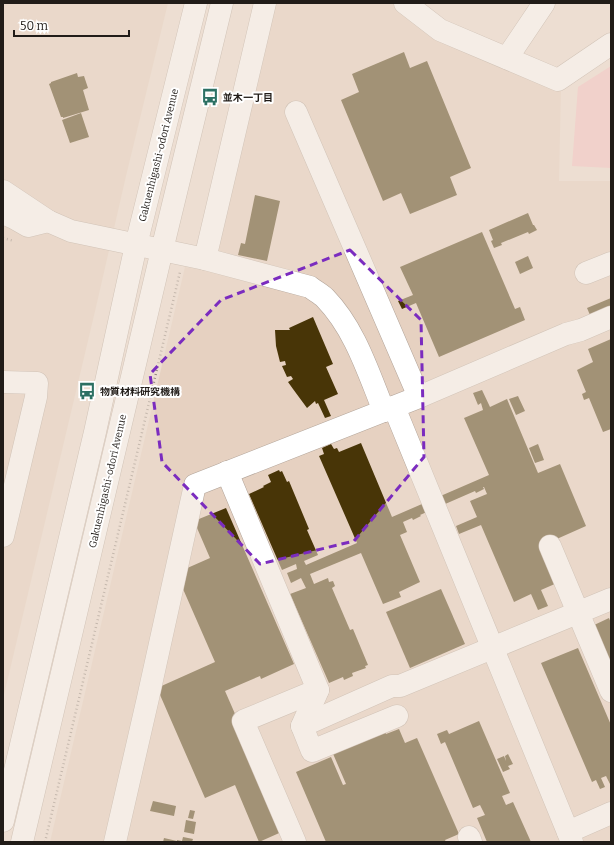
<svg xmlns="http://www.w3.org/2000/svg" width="614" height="845" font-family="Bitter,'Noto Sans JP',serif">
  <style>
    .built { fill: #e6d1c1 }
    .green { fill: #f7c0c3 }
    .building { fill: #483507 }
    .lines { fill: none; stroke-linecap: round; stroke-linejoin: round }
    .minor-casing { stroke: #b2a499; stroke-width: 23 }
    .major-casing { stroke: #b2a499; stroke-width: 23 }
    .path { stroke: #958a82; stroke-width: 2.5; stroke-dasharray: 1 3; stroke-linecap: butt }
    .minor { stroke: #fff; stroke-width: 22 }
    .major { stroke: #fff; stroke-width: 22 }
    .marked { fill: none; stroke: #7b2cbf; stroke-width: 3; stroke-dasharray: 8 5; stroke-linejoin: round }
    .labels { text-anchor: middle; stroke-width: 4; stroke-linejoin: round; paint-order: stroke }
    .poi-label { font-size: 10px; font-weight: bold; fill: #211c18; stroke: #fff; text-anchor: start }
    .street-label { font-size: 10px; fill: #211c18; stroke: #fff }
  </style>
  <rect width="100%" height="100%" fill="#edded2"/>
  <g class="built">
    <polygon points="3,3 168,3 126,176 96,307 3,699"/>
    <polygon points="271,3 395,3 561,86 559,181 611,181 611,842 50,842 185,267 230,275 235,255 216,250"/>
  </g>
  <polygon class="green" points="611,66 611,168 572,166 578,87"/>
  <g class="building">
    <polygon points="404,52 410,68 427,61 471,168 450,177 457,195 410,214 401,193 383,201 341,100 359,92 352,74"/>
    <polygon points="77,73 78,77 84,76 88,88 83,90 89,110 63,118 63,117 61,117 49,84 51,83 51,82"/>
    <polygon points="81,113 89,137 70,143 62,120"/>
    <polygon points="255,195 280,201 267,261 238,255 241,243 245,244"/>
    <polygon points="528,213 533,225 534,225 537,230 529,234 528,232 501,243 502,245 494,248 491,241 493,240 489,230"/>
    <polygon points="482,232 515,309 520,307 525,320 439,357 416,303 402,309 398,301 413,295 400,267"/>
    <polygon points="528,256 533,268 520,274 515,262"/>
    <polygon points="611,298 611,306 590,315 587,308"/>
    <polygon points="313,317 333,364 326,367 338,394 324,400 331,416 325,418 318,403 316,404 315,401 307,408 293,389 288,382 293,379 291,376 287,377 282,366 286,365 285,361 280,362 276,346 275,330 290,330 289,328"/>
    <polygon points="611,339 611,429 603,432 589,398 584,400 582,394 586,392 577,370 593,362 588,349"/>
    <polygon points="482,390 490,407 507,399 538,473 560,464 586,526 541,546 557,583 541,590 548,606 538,610 531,594 514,602 481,525 459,534 456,526 477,517 470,501 487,494 484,487 483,487 484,489 476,493 475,491 420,515 421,516 413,520 412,518 403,522 407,532 400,535 420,582 399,592 401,597 383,604 361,553 310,574 314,584 328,578 329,582 333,581 335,586 332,588 350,630 353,629 368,665 365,666 366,668 352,673 353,676 344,680 343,677 329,683 290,594 306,588 301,578 291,583 287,573 297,569 296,564 282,570 249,494 264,487 263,486 271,482 268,475 279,470 280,472 282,471 287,482 289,481 309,529 307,530 318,555 304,561 306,565 357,543 319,456 324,454 322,448 331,444 334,449 337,448 339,452 361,443 392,517 489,475 464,418 483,410 481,403 478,405 473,393"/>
    <polygon points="518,396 525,411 516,415 509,399"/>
    <polygon points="538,444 544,460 535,463 529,448"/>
    <polygon points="226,508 294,664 261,679 260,676 225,691 286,830 259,842 235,785 205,798 157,688 215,662 176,573 210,558 194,521"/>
    <polygon points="441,589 465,644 410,668 386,612"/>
    <polygon points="609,618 611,623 611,663 592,626"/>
    <polygon points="578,648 611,725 611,786 606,776 601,778 605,787 600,789 596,780 592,782 541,663"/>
    <polygon points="479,721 510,793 502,796 506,805 513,802 531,842 487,842 477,818 485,815 480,805 473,808 445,742 441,744 437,734 447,730 449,734"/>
    <polygon points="383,727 386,734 399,729 405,743 417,738 459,834 445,840 446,842 326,842 296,772 331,757 343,785 346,784 331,749"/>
    <polygon points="508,754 513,764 508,766 510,769 503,772 497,759 504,756 506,761 505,756"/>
    <polygon points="153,801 176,806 174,816 150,811"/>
    <polygon points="190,810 195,811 193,819 188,818"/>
    <polygon points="186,820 196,822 194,834 184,832"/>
    <polygon points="183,837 193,839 192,842 163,842 164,838 177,841 177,840 182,841"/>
  </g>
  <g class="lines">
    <g class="minor-casing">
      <g id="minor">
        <polyline points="405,3 440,30 558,80 611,44"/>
        <polyline points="507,58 544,3"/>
        <polyline points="296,112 419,397"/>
        <polyline points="3,191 48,221 28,226 14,218 3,213"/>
        <path d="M48 221 71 231 205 259 310 287C315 291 321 294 325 298 355 329 368 372 384 411"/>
        <polyline points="205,259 265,3"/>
        <polyline points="586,273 611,263"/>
        <polyline points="3,382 37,383 36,397 3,536"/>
        <polyline points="394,407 572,842"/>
        <polyline points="227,472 318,690 302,726 312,751 397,716"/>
        <polyline points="550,546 611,691"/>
        <polyline points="302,726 392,686 400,686 611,599"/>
        <polyline points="568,832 611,813"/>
        <polyline points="469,837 471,842"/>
        <polyline points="115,842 148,698 195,485 419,397 566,334 581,330 611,317"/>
        <polyline points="295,842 243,721 318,690"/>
      </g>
    </g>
    <g class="major-casing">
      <g id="major">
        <polyline points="3,821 95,432 136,245 196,3"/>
        <polyline points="22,842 162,250 222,3"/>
      </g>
    </g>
    <g class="path">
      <polyline points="3,238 14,241"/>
      <polyline points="45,842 180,272"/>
    </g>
    <use href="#minor" class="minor"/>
    <use href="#major" class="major"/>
  </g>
  <path d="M0 0H614V845H0ZM350 250 421 320 424 457 354 541 260 564 162 462 150 374 221 300Z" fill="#edded2" fill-opacity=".55" fill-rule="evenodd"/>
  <path class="marked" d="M350 250 421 320 424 457 354 541 260 564 162 462 150 374 221 300Z"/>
  <defs>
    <g id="bus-bare" transform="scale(1.38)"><path d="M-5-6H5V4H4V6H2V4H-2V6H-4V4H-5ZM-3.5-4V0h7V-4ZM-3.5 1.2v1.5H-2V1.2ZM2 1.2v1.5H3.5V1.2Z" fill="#2c7063" stroke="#fff" stroke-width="2.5" paint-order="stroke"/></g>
  </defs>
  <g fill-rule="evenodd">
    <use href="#bus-bare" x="210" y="97"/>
    <use href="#bus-bare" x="87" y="391"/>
  </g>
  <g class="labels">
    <g class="poi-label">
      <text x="223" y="101">並木一丁目</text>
      <text x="100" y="395">物質材料研究機構</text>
    </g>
    <g class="street-label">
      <text transform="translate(158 155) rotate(-76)" y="4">Gakuenhigashi-odori Avenue</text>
      <text transform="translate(107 481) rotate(-77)" y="4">Gakuenhigashi-odori Avenue</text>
    </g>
  </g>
  <rect width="614" height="845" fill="none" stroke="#211c18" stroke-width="8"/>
  <path d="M14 30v6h115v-6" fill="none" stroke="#211c18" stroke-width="2"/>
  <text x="20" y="30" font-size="12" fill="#211c18" stroke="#ffffff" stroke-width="3" paint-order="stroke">50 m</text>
</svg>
